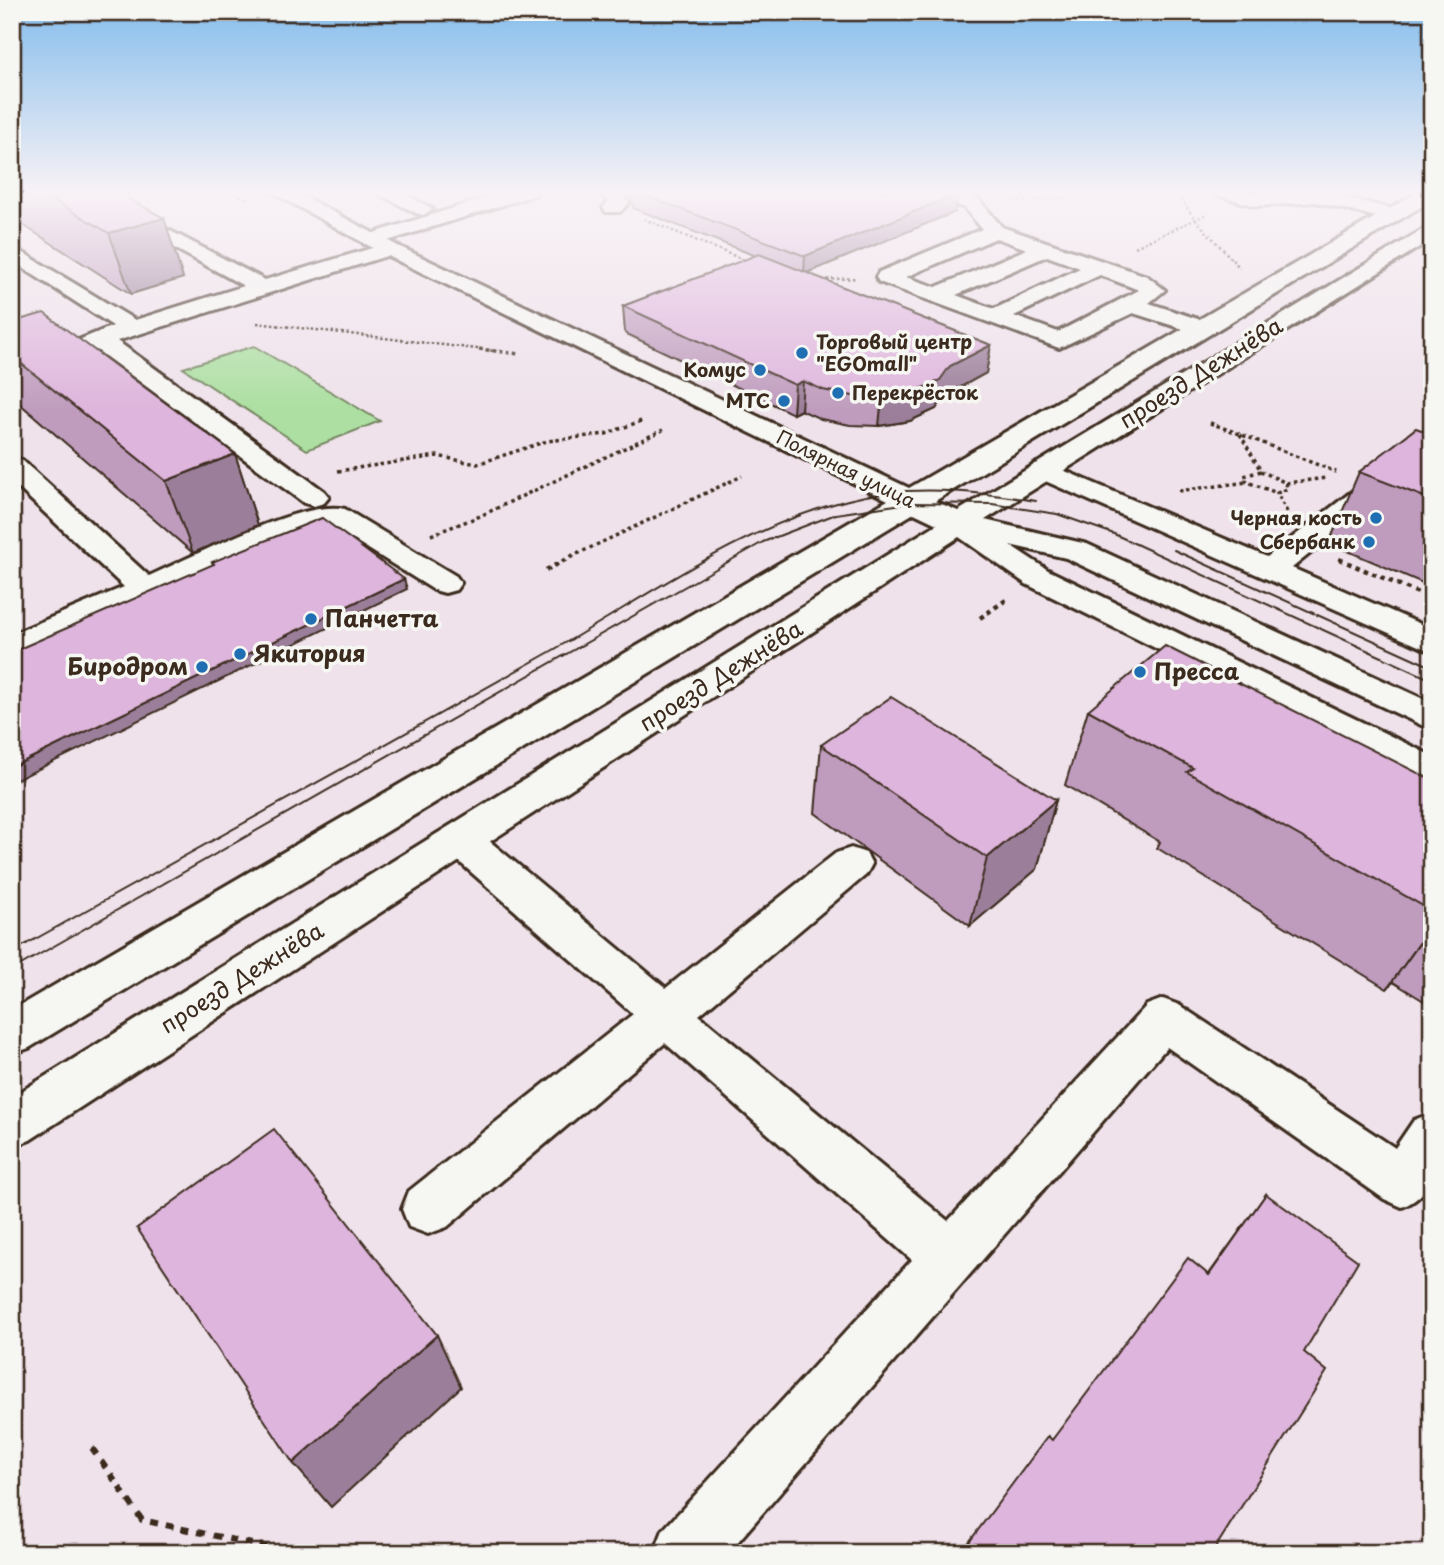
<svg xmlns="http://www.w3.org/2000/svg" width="1444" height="1565" font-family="'Playpen Sans',sans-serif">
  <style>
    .green { fill: #acdfa1; stroke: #748460; stroke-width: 2 }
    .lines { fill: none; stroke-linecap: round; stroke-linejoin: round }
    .minor-casing { stroke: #3b2a1e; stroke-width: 6 }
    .major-casing { stroke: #3b2a1e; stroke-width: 6 }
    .path-far3 { stroke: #3b2a1e; stroke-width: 2.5; stroke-dasharray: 2.5 2.5; stroke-linecap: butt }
    .path-far2 { stroke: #3b2a1e; stroke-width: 3.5; stroke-dasharray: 3.5 3.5; stroke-linecap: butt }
    .path-far1 { stroke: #3b2a1e; stroke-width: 4.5; stroke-dasharray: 4.5 4.5; stroke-linecap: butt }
    .path { stroke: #3b2a1e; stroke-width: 6; stroke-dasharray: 8 8; stroke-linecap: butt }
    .minor { fill: #f6f6f2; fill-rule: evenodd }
    .major { fill: #f6f6f2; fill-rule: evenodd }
    .tram { stroke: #3b2a1e; stroke-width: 2 }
    .wall { fill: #bf9cbd; stroke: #3b2a1e; stroke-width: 2 }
    .shaded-wall { fill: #9b7f9a; stroke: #3b2a1e; stroke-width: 2 }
    .building { fill: #deb5dc; stroke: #3b2a1e; stroke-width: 2 }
    .poi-dot { fill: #1f6fb2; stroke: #f6f6f2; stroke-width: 2.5 }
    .labels { text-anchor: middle; stroke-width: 7; stroke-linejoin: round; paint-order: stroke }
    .far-poi-label { font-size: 19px; font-weight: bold; fill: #3b2a1e; stroke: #f6f6f2; text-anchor: end }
    .far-street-label { font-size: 19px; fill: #3b2a1e; stroke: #f6f6f2 }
    .street-label { font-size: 23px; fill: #3b2a1e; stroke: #f6f6f2 }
    .poi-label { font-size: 23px; font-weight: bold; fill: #3b2a1e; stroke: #f6f6f2; text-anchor: start }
  </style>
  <rect width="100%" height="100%" fill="#efe2eb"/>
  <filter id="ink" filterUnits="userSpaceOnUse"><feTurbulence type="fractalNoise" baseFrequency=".0143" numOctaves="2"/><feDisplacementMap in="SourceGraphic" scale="14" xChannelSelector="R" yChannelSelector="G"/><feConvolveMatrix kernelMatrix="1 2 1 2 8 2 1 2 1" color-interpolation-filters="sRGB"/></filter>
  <g filter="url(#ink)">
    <polygon class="green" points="254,346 380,421 307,450 183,368"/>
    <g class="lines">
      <g class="minor-casing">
        <g id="minor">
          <polygon points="373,191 398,191 433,209 423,215 416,213"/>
          <polygon points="508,191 537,191 535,195 378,244 364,244 361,240 364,236"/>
          <polygon points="600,191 619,191 629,203 620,212 606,212 603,208 608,202"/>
          <path d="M928 191H954L979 200 1002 227 1147 276 1165 290 1149 303 1210 323 1214 328 1210 333 1202 335 1133 313 1059 348 879 282 876 277 879 272 982 229 965 208 930 195ZM996 238 1027 249 936 287 906 277ZM1047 256 1080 268 994 309 956 295ZM1100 275 1139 290 1058 332 1014 316Z"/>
          <polygon points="1215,191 1257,194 1319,191 1400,211 1403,215 1393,221 1316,202 1256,206 1217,195"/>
          <polygon points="126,208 265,280 389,243 399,249 396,253 117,341 324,491 329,497 324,503 314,506 304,503 97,350 12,383 12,367 113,326 12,261 12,246 135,320 244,286 119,218 116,214 119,210"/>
          <path d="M12 458 22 460 149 576C193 557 303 498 345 509L456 576 461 583 456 590 445 593 434 590 330 525 315 527 12 658V634L124 587 12 482Z"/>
          <path d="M1044 462 1267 557 1372 476C1392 471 1413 484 1432 492V511L1385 493 1292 568 1432 629V652L1034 476 1030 470 1034 464Z"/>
          <path d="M461 825 475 829 666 988 836 853 851 848 866 853 872 864 866 875 699 1015 948 1221 1147 1005 1163 999 1179 1005 1395 1148 1414 1120 1432 1113C1432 1151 1444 1190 1402 1207L1384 1199 1167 1047 728 1553H654L663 1530 912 1260 665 1043 447 1227 428 1234 409 1227 402 1209 409 1191 633 1014 447 851 441 840 447 829Z"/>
        </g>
      </g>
      <g class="major-casing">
        <polygon id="major" points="270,191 293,191 396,245 909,488 1420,191 1432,191 1432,200 935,501 958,511 1432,224 1432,239 985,520 1087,544 1432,703 1432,730 1066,558 1010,545 1048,570 1432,756 1432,785 1026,584 959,537 30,1140 12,1147 12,1097 937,524 914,513 29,1048 12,1054 12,1010 888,500 382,253"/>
      </g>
      <g class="path-far3">
        <polyline points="226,191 249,199"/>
        <polyline points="1175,191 1195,219 1240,268"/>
        <polyline points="1022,199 1044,191"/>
        <polyline points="1014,202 1128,191"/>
        <polyline points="644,219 749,262"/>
        <polyline points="1135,247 1207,214"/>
        <polyline points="817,280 857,278"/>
        <polyline points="257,323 494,351"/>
      </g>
      <g class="path-far2">
        <polyline points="479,349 520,354"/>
        <polyline points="1210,423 1240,434"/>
        <polyline points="338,471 437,456 477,464 547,441 606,434 644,420"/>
        <polyline points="1261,471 1244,476 1247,482 1277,493"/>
        <polyline points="1286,483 1327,478"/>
        <polyline points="1179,491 1247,482"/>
        <polyline points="1287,512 1277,493 1287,489 1286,483 1261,471 1240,434 1336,472"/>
        <polyline points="431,535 480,516 663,430"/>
        <polyline points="577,554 742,476"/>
      </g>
      <g class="path-far1">
        <polyline points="1339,559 1432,599"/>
        <polyline points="546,570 580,552"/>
        <polyline points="980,618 1006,600"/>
      </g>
      <polyline class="path" points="92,1448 142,1520 294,1553"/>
      <use href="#minor" class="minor"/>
      <use href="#major" class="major"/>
      <g class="tram">
        <polyline points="1174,550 1432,667"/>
        <path d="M12 952C191 852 370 754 548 653 645 598 739 528 848 500 910 484 974 491 1036 501"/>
        <polyline points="12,970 763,542 836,514 909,503 992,504 1057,514 1114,534 1432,680"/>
      </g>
    </g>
    <g class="wall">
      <polygon points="12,191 115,191 183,278 131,294 12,218"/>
      <polygon points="620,191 946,191 955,212 807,273 991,345 986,373 946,395 936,409 910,421 879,426 850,425 821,419 801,410 793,414 625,333 623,306 756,256 633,208 632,196"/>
      <polygon points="12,322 235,454 258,525 193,553 12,397"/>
      <polygon points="1432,434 1432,587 1329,543 1359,472"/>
      <polygon points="1088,710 1432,780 1432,1006 1393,982 1387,989 1157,848 1160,842 1065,785"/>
      <polygon points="821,745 1056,800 1037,869 970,926 815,813"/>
      <polygon points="1266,1194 1304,1352 1052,1440 1209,1274"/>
    </g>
    <g class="shaded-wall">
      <polygon points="958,194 955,212 804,274 805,256"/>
      <polygon points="164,218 183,278 131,294 109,233"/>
      <polygon points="991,345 986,373 946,395 936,409 910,421 879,426 882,397 950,366"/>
      <polygon points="803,381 801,410 793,414 795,385"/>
      <polygon points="235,454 258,525 193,553 166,481"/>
      <polygon points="404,579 407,589 12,782 12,767"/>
      <polygon points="1056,800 1037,869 970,926 987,858"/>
      <polygon points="1432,925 1432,926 1387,989"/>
      <polygon points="437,1335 461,1387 331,1507 293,1463"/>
    </g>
    <g class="building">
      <polygon points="38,191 115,191 164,218 109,233"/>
      <polygon points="633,191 946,191 958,194 805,256"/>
      <polygon points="759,254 991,345 950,366 940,380 914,392 882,397 853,396 823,390 803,381 795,385 623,306"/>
      <polygon points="44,313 235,454 166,481 12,356 12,322"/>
      <polygon points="1416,428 1432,434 1432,500 1359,472"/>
      <polygon points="322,518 404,579 12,767 12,652 214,564 212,562"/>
      <polygon points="1165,646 1432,780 1432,911 1187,772 1193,768 1088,710"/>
      <polygon points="891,697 1056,800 987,858 821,745"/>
      <polygon points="274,1129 437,1335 293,1463 137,1228"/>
      <polygon points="1266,1194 1358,1261 1304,1352 1327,1371 1212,1553 961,1553 1048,1436 1052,1440 1188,1258 1209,1275"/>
    </g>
  </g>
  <linearGradient id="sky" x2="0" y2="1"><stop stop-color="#85bdec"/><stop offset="0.47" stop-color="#f8f2f6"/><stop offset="1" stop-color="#f8f2f6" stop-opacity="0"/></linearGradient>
  <rect width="1444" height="410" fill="url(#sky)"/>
  <g class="poi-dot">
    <circle cx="802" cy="353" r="7"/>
    <circle cx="760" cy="370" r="7"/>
    <circle cx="838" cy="393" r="7"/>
    <circle cx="784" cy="401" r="7"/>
    <circle cx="1376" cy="518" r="7"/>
    <circle cx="1369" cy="542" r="7"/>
    <circle cx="311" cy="619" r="7"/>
    <circle cx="240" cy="654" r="7"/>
    <circle cx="202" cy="667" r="7"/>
    <circle cx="1140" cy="672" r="7"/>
  </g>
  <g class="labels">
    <g class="far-poi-label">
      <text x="816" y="349" text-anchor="start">Торговый центр<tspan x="816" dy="22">"EGOmall"</tspan></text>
      <text x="746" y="377">Комус</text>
      <text x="852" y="400" text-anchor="start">Перекрёсток</text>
      <text x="770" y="408">МТС</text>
      <text x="1362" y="525">Черная кость</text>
      <text x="1355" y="549">Сбербанк</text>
    </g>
    <g class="far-street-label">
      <text transform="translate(846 469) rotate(26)" y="7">Полярная улица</text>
    </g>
    <g class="street-label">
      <text transform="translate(1201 373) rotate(-32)" y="8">проезд Дежнёва</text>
      <text transform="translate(721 676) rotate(-32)" y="8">проезд Дежнёва</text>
      <text transform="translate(242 978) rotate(-32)" y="8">проезд Дежнёва</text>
    </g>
    <g class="poi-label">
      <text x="325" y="627">Панчетта</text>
      <text x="254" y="662">Якитория</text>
      <text x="188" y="675" text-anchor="end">Биродром</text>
      <text x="1154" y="680">Пресса</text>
    </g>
  </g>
  <rect width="1444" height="1565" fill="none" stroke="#f6f6f2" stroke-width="42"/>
  <rect x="21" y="21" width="1402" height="1523" fill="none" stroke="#3b2a1e" stroke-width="2.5" filter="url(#ink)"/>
</svg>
